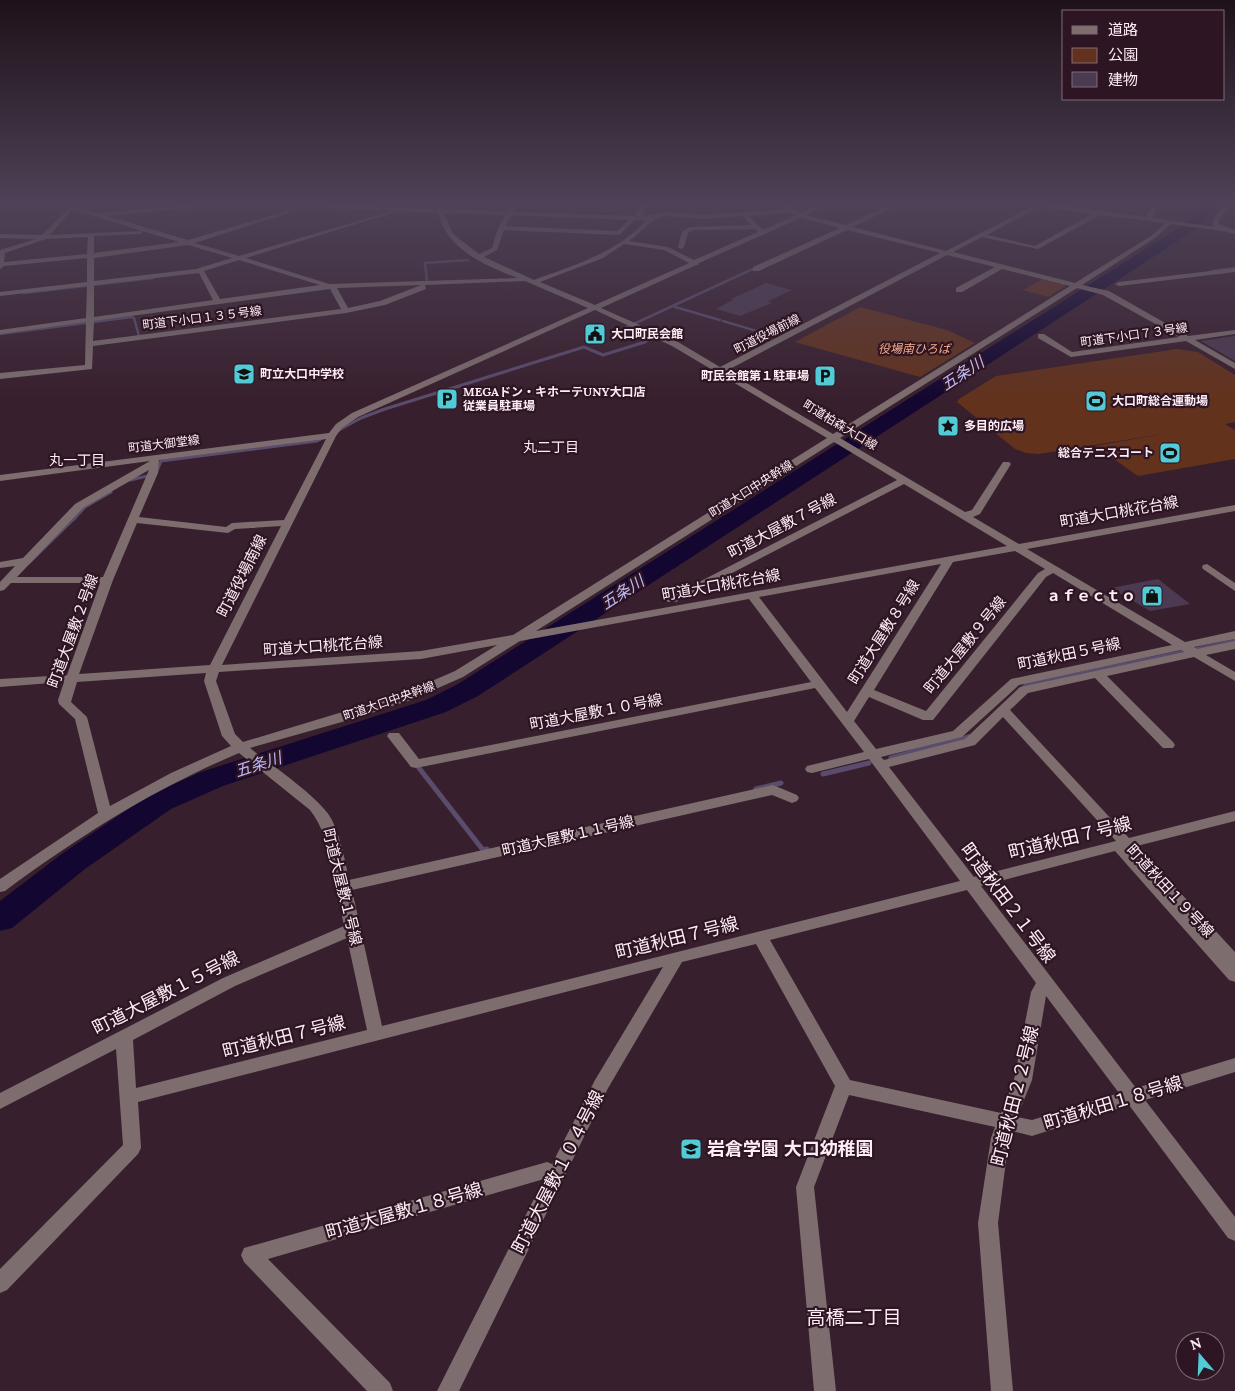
<svg xmlns="http://www.w3.org/2000/svg" width="1235" height="1391" font-family="Lora,'Noto Sans JP',serif">
  <style>
    .green { fill: #62321d }
    .lines { fill: none; stroke-linecap: round; stroke-linejoin: round }
    .stream-far3 { stroke: #594c6c; stroke-width: 2.5 }
    .stream-far2 { stroke: #594c6c; stroke-width: 3 }
    .stream-far1 { stroke: #594c6c; stroke-width: 4 }
    .stream { stroke: #594c6c; stroke-width: 5 }
    .river { fill: #130731; fill-rule: evenodd }
    .building { fill: #4b3a51 }
    .minor { fill: #7d6d6e; fill-rule: evenodd }
    .labels { text-anchor: middle; stroke-width: 4.5; stroke-linejoin: round; paint-order: stroke }
    .far-street-label { font-size: 12px; fill: #fdecf4; stroke: #2d1523 }
    .far-poi-label { font-size: 12px; font-weight: bold; fill: #fdecf4; stroke: #2d1523; text-anchor: start }
    .far-park-label { font-size: 12px; font-style: italic; fill: #fdab89; stroke: #2d1523 }
    .far-neighbourhood-label { font-size: 14px; fill: #fdecf4; stroke: #2d1523 }
    .street-label { font-size: 15px; fill: #fdecf4; stroke: #2d1523 }
    .poi-label { font-size: 15px; font-weight: bold; fill: #fdecf4; stroke: #2d1523; text-anchor: end }
    .water-label { font-size: 16px; font-style: italic; fill: #beb7f4; stroke: #2d1523 }
    .near-street-label { font-size: 18px; fill: #fdecf4; stroke: #2d1523 }
    .near-poi-label { font-size: 18px; font-weight: bold; fill: #fdecf4; stroke: #2d1523; text-anchor: start }
    .near-neighbourhood-label { font-size: 19px; fill: #fdecf4; stroke: #2d1523 }
  </style>
  <rect width="100%" height="100%" fill="#381f2d"/>
  <g class="green">
    <polygon points="1042,279 1064,284 1065,286 1048,297 1023,290"/>
    <polygon points="860,307 947,330 975,343 920,377 795,342"/>
    <polygon points="1177,349 1198,352 1235,375 1235,422 1225,424 1235,430 1235,459 1138,476 1095,446 1163,434 1039,454 1026,453 1015,449 957,402 959,399 996,376"/>
  </g>
  <g class="lines">
    <g class="stream-far3">
      <polyline points="384,215 399,209 399,204"/>
      <polyline points="1212,271 1235,268"/>
      <polyline points="423,284 427,281 425,263 468,260"/>
      <polyline points="24,293 153,278"/>
      <polyline points="675,307 720,320"/>
      <polyline points="723,321 770,335"/>
      <polyline points="0,334 132,317 134,318 139,336 142,336"/>
      <polyline points="641,343 650,339 625,328 757,267"/>
    </g>
    <g class="stream-far2">
      <polyline points="337,431 361,418 385,409 584,347 603,355 645,342"/>
      <polyline points="157,471 161,461 317,441 323,438"/>
      <polyline points="130,480 152,475"/>
      <polyline points="74,519 85,507 111,492"/>
    </g>
    <g class="stream-far1">
      <polyline points="28,563 75,517"/>
      <polyline points="1021,690 1026,685 1235,641"/>
      <polyline points="947,743 970,736"/>
    </g>
    <g class="stream">
      <polyline points="891,758 951,741"/>
      <polyline points="419,768 483,850 487,849"/>
      <polyline points="823,774 869,763"/>
      <polyline points="756,789 781,783"/>
    </g>
    <polygon class="river" points="1206,204 1222,204 1187,235 478,696 446,712 223,786 171,809 85,869 12,928 0,931 0,901 63,853 149,795 201,772 426,700 458,684 1177,229"/>
  </g>
  <g class="building">
    <polygon points="766,283 792,290 768,301 772,303 740,316 716,309 733,300 731,299"/>
    <polygon points="1235,336 1235,361 1201,341"/>
    <polygon points="1158,579 1190,604 1150,611 1111,588"/>
  </g>
  <g class="lines">
    <g class="minor">
      <path d="M60 204C74 204 89 214 101 213 144 209 188 204 232 204L107 216 188 240 294 209V211L195 243 239 256 389 212V214L246 258 329 284 517 278C485 265 447 250 438 213L242 204H311L437 209 436 204H442L443 209 507 211 512 204H518L514 212 635 216 642 204H648L643 216 666 212 704 215 785 209 777 204H786L801 213 820 204H829L806 215 846 225 892 204H901L853 227 946 251 1029 208 1031 204H1054L1146 217 1153 204H1159L1152 218 1208 226H1213V220L1225 204H1232L1219 220V224L1235 230V234C1214 228 1193 228 1171 224L1155 238 1082 285 1109 291 1188 336 1235 330V334L1195 340 1235 363V369L1186 341 1071 357 1038 338V334H1044L1072 352 1179 337 1103 295 1077 288 840 438 965 512 972 510 1003 462H1009L1011 464 980 514 973 517 1019 544 1235 505V511L1027 549 1185 642 1235 631V639L1194 647 1197 649 1235 641V649L1206 655 1235 672V681L1194 657 1107 676 1173 742 1175 745 1173 748H1163L1095 678 1028 693 1010 710 1129 838 1235 811V821L1137 846 1235 952V982L1229 980 1115 851 981 886 1136 1088 1235 1058V1072L1145 1100 1235 1217V1241L1228 1238 1129 1105 1032 1136 1012 1131 1009 1138 998 1223 1013 1391H991L978 1223 991 1138 995 1127 849 1095 814 1187 836 1391H814L796 1187 835 1086 756 944 682 962 607 1090 459 1391H437L544 1179 268 1259 390 1383 393 1391H367L244 1262 241 1255 244 1248 547 1162 552 1164 595 1080 663 967 138 1102 141 1148 138 1154 7 1290 0 1293V1269L123 1145 116 1049 0 1109V1093L223 978 344 926C337 890 333 840 310 810L239 753C154 789 79 836 5 891L0 892V879L98 813 75 719 59 704 58 700 64 682 0 687V679L67 675 100 583H11L4 590 0 591V582L15 566 0 568V562L23 558 75 504 150 461 0 481V475L329 433 336 424 352 413 588 308 525 281 425 285 426 289 385 305 346 313 93 346 92 369 0 379V373L85 365 86 322 0 334V330L86 318 87 286 0 296V292L87 282V258L4 266 0 269V250L36 239 0 238V234L42 235 69 208ZM1037 206 1092 214 1035 246 987 235 1033 210ZM75 210 142 231 50 235 71 211ZM444 213 505 215 498 228 492 248 479 254 453 234ZM791 213 796 215 763 230 749 216ZM512 215 629 220 617 231 505 226ZM1100 215 1165 223 1151 236 1075 283 953 252 982 237 1038 249ZM666 216 704 219 742 216 751 225 689 227 682 232 678 247 681 249 684 247 688 233 693 230 755 229 758 232 694 260 668 247 629 241C642 232 651 218 666 216ZM801 218 840 228 753 267V271H759L847 230 940 253 720 367 678 342 601 308 694 266 698 265 699 263ZM635 220H646C619 252 572 266 534 280L484 257 497 250 504 230 619 235ZM142 231 179 242 94 253V236L140 234 142 233ZM88 237 87 254 4 262 5 253 46 239ZM624 244 664 250 689 263 595 305 540 282 603 258ZM188 245 232 258 196 269 94 281V258ZM947 255 995 267 956 288V292H962L1002 269 1070 286 833 434 726 371ZM239 260 320 285 220 299 204 271ZM199 273 213 300 94 317V285ZM421 285 380 301 348 308 337 288ZM330 289 341 309 93 341 94 321ZM595 310 672 346 827 438 513 635 421 651 222 665 336 436 342 428 358 417ZM326 439 284 520 232 523 226 527 139 517 158 473 159 460ZM834 442 897 480 668 598 666 600 668 602H676L904 484 1007 546 536 631ZM149 470 103 577H17L83 508ZM137 523 228 533 235 529 281 526 210 665 79 674 113 580ZM1015 551 1045 569 1038 573 926 711 874 690 953 562ZM941 564 847 712 759 597ZM1053 573 1172 645 1011 679 953 731 876 749 854 721 869 697 923 720H933L1046 577ZM749 599 811 682 419 759 399 733H389L387 736 411 767 416 768 815 688 864 752 807 766 805 769 807 772 812 773 869 759 960 881 382 1026 352 890 772 795 792 803 797 801 799 798 797 795 773 785 349 880C345 860 341 839 332 820 322 799 270 764 250 748L356 718 411 700 463 677 520 641ZM497 645 455 671 402 694 243 742 235 734 216 681 219 672 421 659ZM1181 650 1185 652 1020 687 965 739 884 760 881 757 962 737 1019 685ZM206 673 204 681 222 736 231 746 171 773 110 806 87 717 71 702 77 682ZM1003 717 1116 841 974 877 889 767 975 745ZM967 890 1036 983 1031 992 1014 1080 1001 1113 850 1080 770 940ZM347 938 367 1030 136 1088 133 1040 235 986ZM1046 996 1119 1093 1032 1120 1017 1117 1032 1080Z"/>
      <polygon points="1235,268 1235,272 1119,286 1115,284 1119,282"/>
      <polygon points="1207,564 1235,583 1235,591 1203,569 1202,567 1203,565"/>
    </g>
  </g>
  <linearGradient id="sky" x2="0" y2="1"><stop stop-color="#1f1119"/><stop offset="0.51" stop-color="#4d4257"/><stop offset="1" stop-color="#4d4257" stop-opacity="0"/></linearGradient>
  <rect width="1235" height="399" fill="url(#sky)"/>
  <defs>
    <g id="civic-square" transform="scale(1.125)"><rect x="-9" y="-9" width="18" height="18" rx="4" fill="#52cbd7" stroke="#2d1523"/><path d="M-.6-6.5H3V-4.5H.6V-3L4-1V1h2V6H-6V1h2V-1L-.6-3ZM-1.2 2.5V6h2.4V2.5Z" fill="#111"/></g>
    <g id="school-square" transform="scale(1.125)"><rect x="-9" y="-9" width="18" height="18" rx="4" fill="#52cbd7" stroke="#2d1523"/><path d="M0-5L7-2L0 1L-7-2ZM-4 1L0 2.5L4 1V4Q0 6-4 4Z" fill="#111"/></g>
    <g id="parking-square" transform="scale(1.125)"><rect x="-9" y="-9" width="18" height="18" rx="4" fill="#52cbd7" stroke="#2d1523"/><path d="M-3.5-5.5H1a3.5 3.5 0 0 1 0 7H-1V5.5H-3.5ZM-1-3.4V-.6H.8a1.4 1.4 0 0 0 0-2.8Z" fill="#111"/></g>
    <g id="stadium-square" transform="scale(1.125)"><rect x="-9" y="-9" width="18" height="18" rx="4" fill="#52cbd7" stroke="#2d1523"/><path d="M0-5a6.5 5 0 1 0 0 10a6.5 5 0 1 0 0-10ZM-3.5-1.8h7v3.6h-7Z" fill="#111"/></g>
    <g id="sight-square" transform="scale(1.125)"><rect x="-9" y="-9" width="18" height="18" rx="4" fill="#52cbd7" stroke="#2d1523"/><path d="M0-6L1.8-2.2L6-1.7L2.9 1.2L3.7 5.4L0 3.3L-3.7 5.4L-2.9 1.2L-6-1.7L-1.8-2.2Z" fill="#111"/></g>
    <g id="shop-square" transform="scale(1.125)"><rect x="-9" y="-9" width="18" height="18" rx="4" fill="#52cbd7" stroke="#2d1523"/><path d="M-5-2.5h2.3a2.7 3.5 0 0 1 5.4 0H5L5.5 6h-11ZM-1.5-2.5h3a1.5 2.3 0 0 0-3 0Z" fill="#111"/></g>
  </defs>
  <g fill-rule="evenodd">
    <use href="#civic-square" x="595" y="334"/>
    <use href="#school-square" x="244" y="374"/>
    <use href="#parking-square" x="825" y="376"/>
    <use href="#parking-square" x="447" y="399"/>
    <use href="#stadium-square" x="1096" y="401"/>
    <use href="#sight-square" x="948" y="426"/>
    <use href="#stadium-square" x="1170" y="453"/>
    <use href="#shop-square" x="1152" y="596"/>
    <use href="#school-square" x="691" y="1149"/>
  </g>
  <g class="labels">
    <g class="far-street-label">
      <text transform="translate(202 318) rotate(-7)" y="4">町道下小口１３５号線</text>
      <text transform="translate(767 334) rotate(-27)" y="4">町道役場前線</text>
      <text transform="translate(1134 335) rotate(-8)" y="4">町道下小口７３号線</text>
      <text transform="translate(840 425) rotate(31)" y="4">町道柏森大口線</text>
      <text transform="translate(164 444) rotate(-7)" y="4">町道大御堂線</text>
      <text transform="translate(751 489) rotate(-32)" y="4">町道大口中央幹線</text>
      <text transform="translate(389 701) rotate(-19)" y="4">町道大口中央幹線</text>
    </g>
    <g class="far-poi-label">
      <text x="611" y="338">大口町民会館</text>
      <text x="260" y="378">町立大口中学校</text>
      <text x="809" y="380" text-anchor="end">町民会館第１駐車場</text>
      <text x="463" y="396">MEGAドン・キホーテUNY大口店<tspan x="463" dy="14">従業員駐車場</tspan></text>
      <text x="1112" y="405">大口町総合運動場</text>
      <text x="964" y="430">多目的広場</text>
      <text x="1154" y="457" text-anchor="end">総合テニスコート</text>
    </g>
    <g class="far-park-label">
      <text x="914" y="353">役場南ひろば</text>
    </g>
    <g class="far-neighbourhood-label">
      <text x="551" y="452">丸二丁目</text>
      <text x="77" y="465">丸一丁目</text>
    </g>
    <g class="street-label">
      <text transform="translate(1119 512) rotate(-10)" y="5">町道大口桃花台線</text>
      <text transform="translate(782 526) rotate(-28)" y="5">町道大屋敷７号線</text>
      <text transform="translate(242 576) rotate(-63)" y="5">町道役場南線</text>
      <text transform="translate(721 585) rotate(-10)" y="5">町道大口桃花台線</text>
      <text transform="translate(73 631) rotate(-70)" y="5">町道大屋敷２号線</text>
      <text transform="translate(884 632) rotate(-58)" y="5">町道大屋敷８号線</text>
      <text transform="translate(965 645) rotate(-51)" y="5">町道大屋敷９号線</text>
      <text transform="translate(323 646) rotate(-4)" y="5">町道大口桃花台線</text>
      <text transform="translate(1069 654) rotate(-12)" y="5">町道秋田５号線</text>
      <text transform="translate(596 712) rotate(-11)" y="5">町道大屋敷１０号線</text>
      <text transform="translate(568 836) rotate(-13)" y="5">町道大屋敷１１号線</text>
      <text transform="translate(342 887) rotate(76)" y="5">町道大屋敷１号線</text>
      <text transform="translate(1170 891) rotate(47)" y="5">町道秋田１９号線</text>
    </g>
    <g class="poi-label">
      <text x="1136" y="601">ａｆｅｃｔｏ</text>
    </g>
    <g class="water-label">
      <text transform="translate(962 373) rotate(-33)" y="6">五条川</text>
      <text transform="translate(622 592) rotate(-33)" y="6">五条川</text>
      <text transform="translate(258 764) rotate(-18)" y="6">五条川</text>
    </g>
    <g class="near-street-label">
      <text transform="translate(1070 838) rotate(-14)" y="6">町道秋田７号線</text>
      <text transform="translate(1008 903) rotate(53)" y="6">町道秋田２１号線</text>
      <text transform="translate(677 938) rotate(-14)" y="6">町道秋田７号線</text>
      <text transform="translate(166 993) rotate(-27)" y="6">町道大屋敷１５号線</text>
      <text transform="translate(284 1037) rotate(-14)" y="6">町道秋田７号線</text>
      <text transform="translate(1015 1096) rotate(-76)" y="6">町道秋田２２号線</text>
      <text transform="translate(1113 1103) rotate(-17)" y="6">町道秋田１８号線</text>
      <text transform="translate(558 1172) rotate(-63)" y="6">町道大屋敷１０４号線</text>
      <text transform="translate(404 1211) rotate(-16)" y="6">町道大屋敷１８号線</text>
    </g>
    <g class="near-poi-label">
      <text x="707" y="1155">岩倉学園 大口幼稚園</text>
    </g>
    <g class="near-neighbourhood-label">
      <text x="854" y="1324">高橋二丁目</text>
    </g>
  </g>
  <rect x="1062" y="10" width="162" height="90" fill="#2d1523" stroke="#806b77"/>
  <rect x="1072" y="26" width="25" height="8" fill="#7d6d6e" stroke="#806b77"/>
  <text x="1108" y="35" font-size="15" fill="#fdecf4">道路</text>
  <rect x="1072" y="48" width="25" height="15" fill="#62321d" stroke="#806b77"/>
  <text x="1108" y="60" font-size="15" fill="#fdecf4">公園</text>
  <rect x="1072" y="72" width="25" height="15" fill="#4b3a51" stroke="#806b77"/>
  <text x="1108" y="85" font-size="15" fill="#fdecf4">建物</text>
  <g transform="translate(1200 1356) rotate(341)"><circle r="24" fill="#2d1523" stroke="#806b77"/>
  <path d="M0-4L9 19L0 12L-9 19Z" fill="#52cbd7"/>
  <text y="-8" font-size="14" font-weight="bold" text-anchor="middle" fill="#fdecf4">N</text>
  </g>
</svg>
